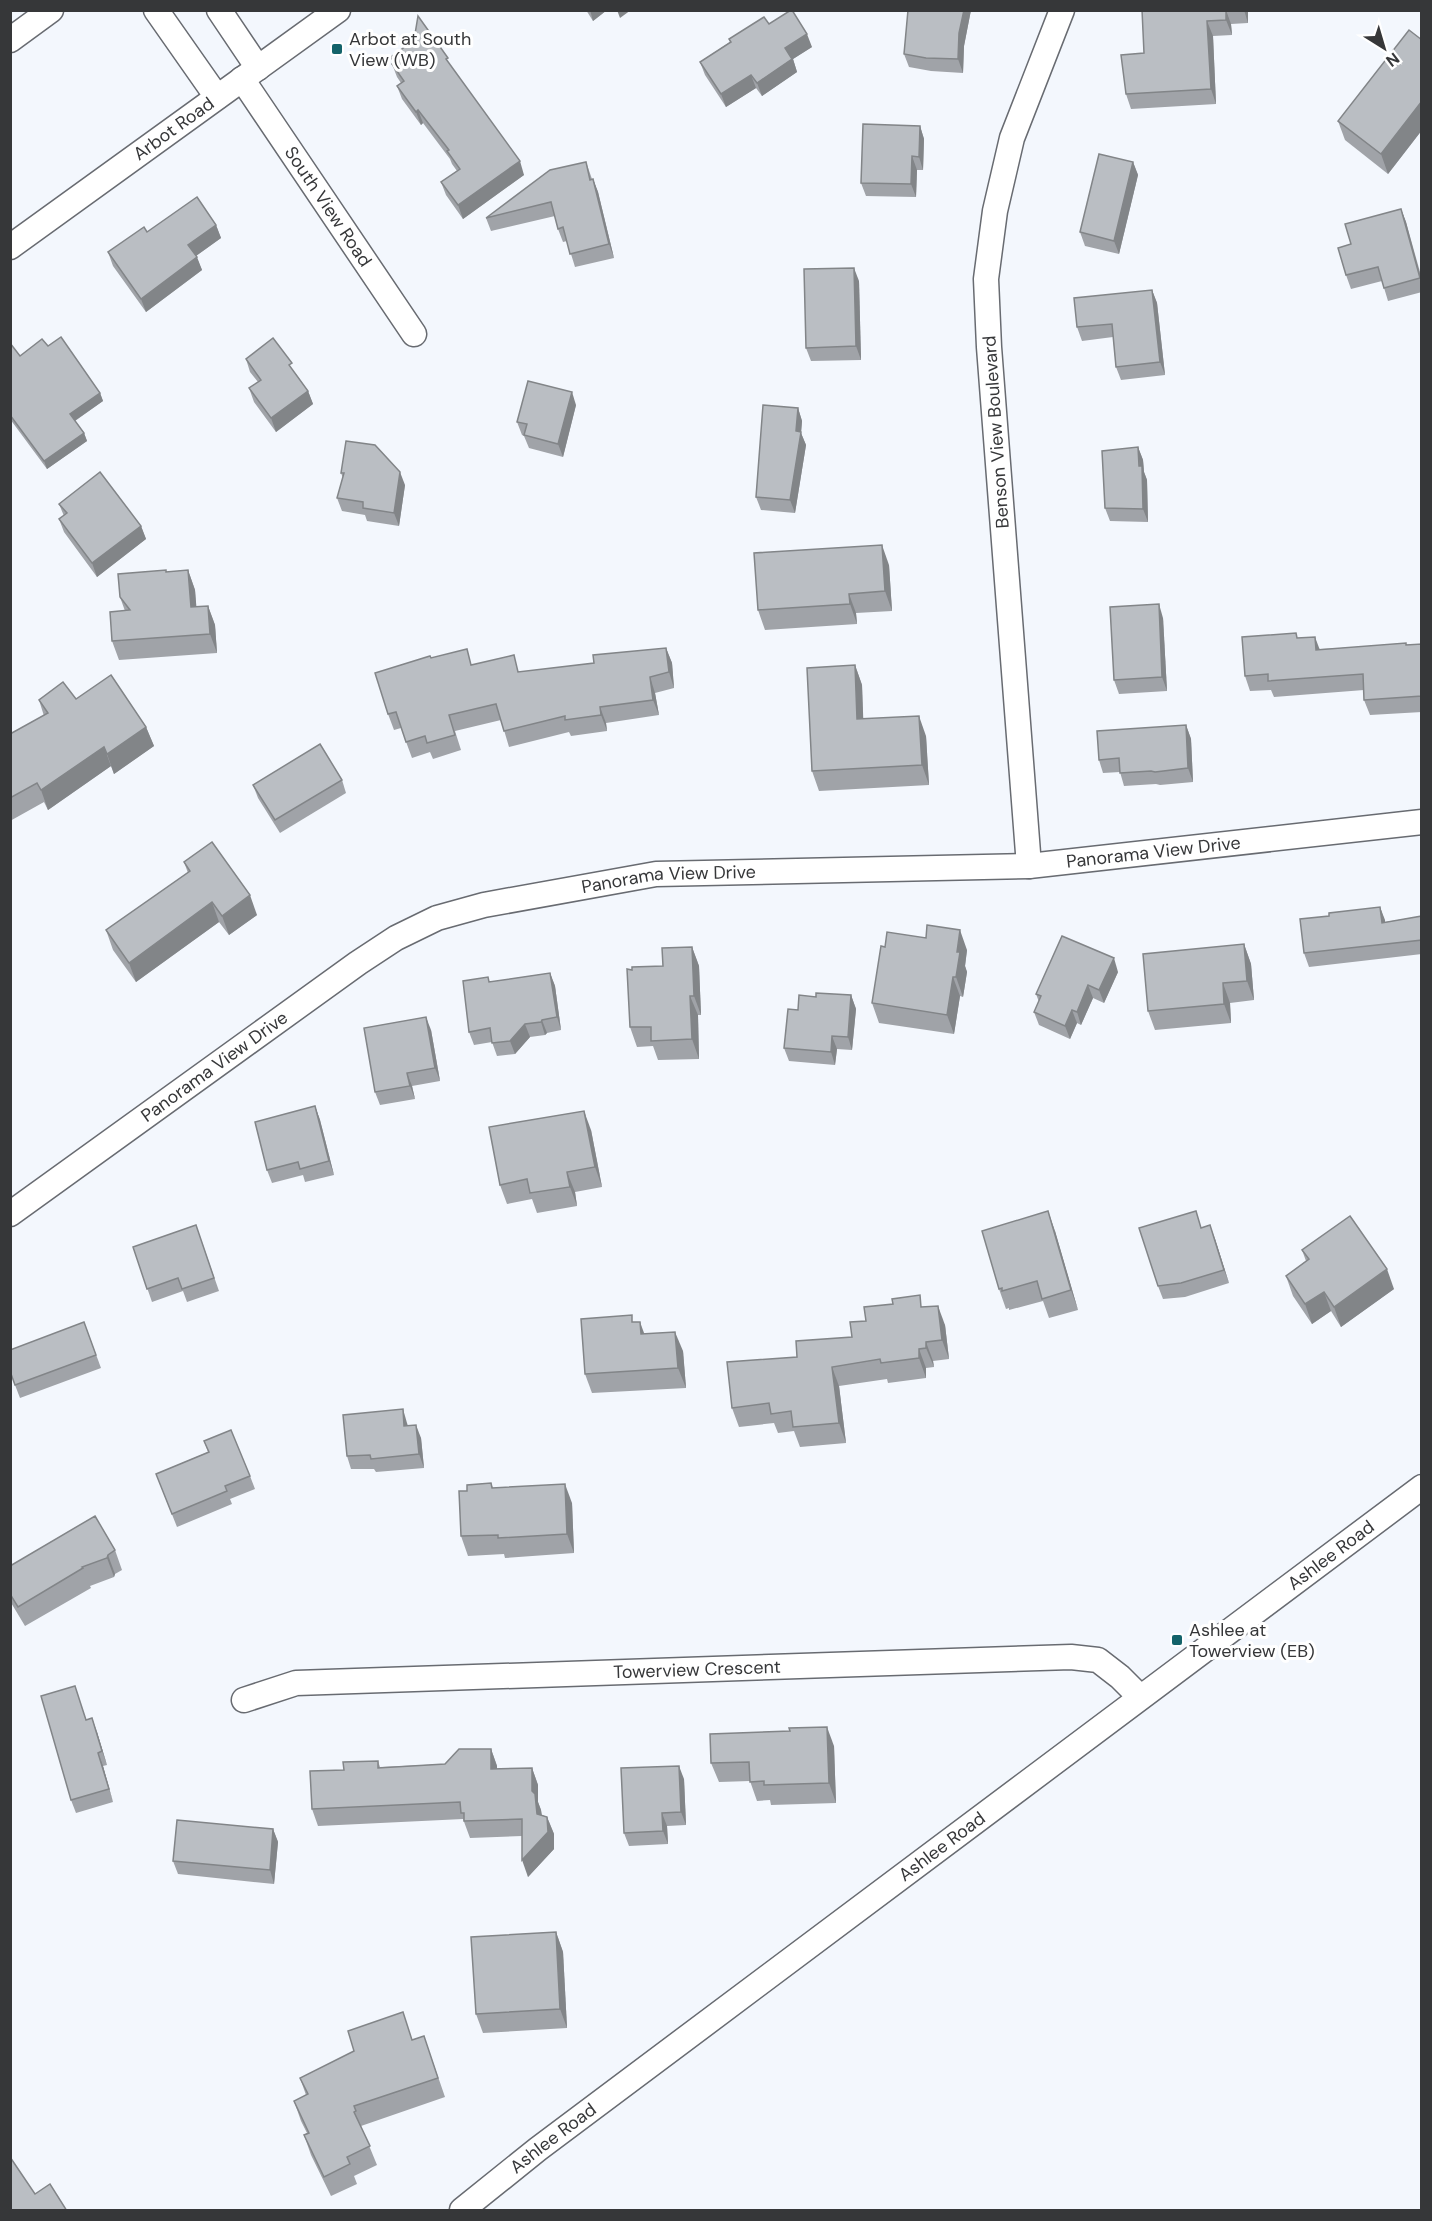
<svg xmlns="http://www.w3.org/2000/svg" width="1432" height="2221" font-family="'DM Sans',sans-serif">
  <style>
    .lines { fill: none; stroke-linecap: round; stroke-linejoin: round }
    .minor-casing { stroke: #686b71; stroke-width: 27 }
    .minor { stroke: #fff; stroke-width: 24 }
    .wall { fill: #a0a3a8 }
    .shaded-wall { fill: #828588 }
    .building { fill: #babec3; stroke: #828588; stroke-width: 1.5 }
    .poi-dot { fill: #14636a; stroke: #fff; stroke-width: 2 }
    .labels { text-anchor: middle; stroke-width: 6; stroke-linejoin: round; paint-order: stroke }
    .poi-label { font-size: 18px; fill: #363739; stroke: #fff; text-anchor: start }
    .street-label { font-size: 18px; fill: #363739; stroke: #fff }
  </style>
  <rect width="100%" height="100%" fill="#f3f7fd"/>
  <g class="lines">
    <g class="minor-casing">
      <g id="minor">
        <polyline points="156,10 217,97"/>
        <polyline points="219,10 258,68"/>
        <polyline points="10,40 51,10"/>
        <path id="s1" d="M242 79 414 334"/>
        <path id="s2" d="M10 247 338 10"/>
        <polyline points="1029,866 989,347 986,279 995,211 1012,138 1062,10"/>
        <path id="s3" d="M10 1214 358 963 396 938 437 918 484 905 656 874 1029 866 1422 822"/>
        <path id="s4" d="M244 1700 296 1683 1071 1657 1098 1660 1120 1677 1140 1697"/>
        <path id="s5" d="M462 2210 538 2149 1422 1487"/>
      </g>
    </g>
    <use href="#minor" class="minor"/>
  </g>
  <g class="wall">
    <polygon points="586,10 607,10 593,21"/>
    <polygon points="908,10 971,10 964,46 963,73 931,71 909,67 904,54"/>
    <polygon points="1142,10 1248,10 1248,23 1231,24 1232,35 1213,36 1216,104 1131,109 1126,94 1144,53"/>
    <polygon points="769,24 812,47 793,59 797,72 762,96 756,88 726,107 705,75 700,62 730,42 729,39"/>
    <polygon points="1422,40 1422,130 1388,174 1345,140 1338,121"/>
    <polygon points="391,57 451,67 524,175 463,219 446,195 441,182 457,171 452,164 450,159 423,123 421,125 402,99 397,86 401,83 397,77 392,64 393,63"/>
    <polygon points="920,126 924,139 923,170 917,170 916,197 866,196 861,183"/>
    <polygon points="586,162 592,179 593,179 598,192 614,258 575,267 567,241 563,242 558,229 555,216 491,231 486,218"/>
    <polygon points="1133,162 1138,175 1119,254 1085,246 1080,232"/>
    <polygon points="1401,209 1406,222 1422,279 1422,292 1388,301 1382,281 1351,289 1346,275 1351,244"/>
    <polygon points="216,225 221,238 196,256 202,270 146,312 113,266 108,252 147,232"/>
    <polygon points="859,281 861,360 811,361 806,348"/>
    <polygon points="1152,290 1157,303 1165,375 1121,380 1116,367 1113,337 1082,341 1077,327"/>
    <polygon points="10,343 20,356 48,346 100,393 103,401 75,421 84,433 87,441 47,469 10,419"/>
    <polygon points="246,359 296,374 308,391 313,404 276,432 254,402 249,388 258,382 250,372"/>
    <polygon points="576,405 563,457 529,448 524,436 522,435 517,422"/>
    <polygon points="798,408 802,421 801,433 806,445 795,513 761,510 756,497"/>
    <polygon points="1138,447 1143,460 1144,472 1147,480 1148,522 1110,521 1105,508"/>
    <polygon points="341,473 405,485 399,526 367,521 365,515 342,511 337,498 343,478"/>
    <polygon points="59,504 141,526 146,539 97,577 64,532 59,519 64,516"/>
    <polygon points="889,565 892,611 856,613 857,624 765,630 758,610"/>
    <polygon points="188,570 195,590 196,606 208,606 215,625 217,653 119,660 112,641 125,611 120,597 166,572"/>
    <polygon points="1163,618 1167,691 1119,694 1114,680"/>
    <polygon points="1298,638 1320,649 1422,644 1422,712 1370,715 1364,700 1364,690 1274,697 1271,690 1250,691 1245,676"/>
    <polygon points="666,648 672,663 674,688 655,693 659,715 606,723 607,731 571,736 569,732 509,747 501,720 455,731 461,750 433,759 430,752 412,758 401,728 394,730 388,714 431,658 520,672 594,663"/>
    <polygon points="855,665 862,685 863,719 926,736 929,785 819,791 812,771"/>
    <polygon points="76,699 146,727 154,746 114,774 111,766 48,810 44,802 10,821 10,734 44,716 39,700"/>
    <polygon points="1186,725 1191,739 1193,782 1160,785 1156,784 1124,786 1120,772 1103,773 1099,760"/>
    <polygon points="342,780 346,793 280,833 258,798 253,785"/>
    <polygon points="184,862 257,915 229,935 219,922 136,982 113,950 106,930 188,873"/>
    <polygon points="1380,907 1385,922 1422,916 1422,954 1309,967 1304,953 1329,916"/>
    <polygon points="1244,944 1251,964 1254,1000 1230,1003 1231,1023 1155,1030 1148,1011"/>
    <polygon points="692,947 699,966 701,1015 698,1015 699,1059 658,1060 653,1046 637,1047 630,1027 632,970 663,966"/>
    <polygon points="967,950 965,966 967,972 963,997 960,996 954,1034 879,1023 872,1003"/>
    <polygon points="1118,972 1104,1003 1093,998 1081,1025 1077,1023 1070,1039 1039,1025 1034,1012 1039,1002 1036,994"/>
    <polygon points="550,973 555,986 561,1030 547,1033 545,1035 530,1037 515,1054 497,1056 492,1042 474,1045 469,1032 490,982"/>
    <polygon points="851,995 856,1009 852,1050 837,1049 835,1065 789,1061 784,1048 798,1010 816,997"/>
    <polygon points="431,1030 440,1081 412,1086 415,1099 380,1105 375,1092"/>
    <polygon points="315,1106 320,1120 334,1175 305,1182 303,1175 272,1183 267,1170"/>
    <polygon points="591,1130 602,1187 575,1192 577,1206 537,1213 532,1199 507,1204 500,1185"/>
    <polygon points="196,1225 219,1291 187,1302 183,1291 152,1302 133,1247"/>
    <polygon points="1202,1228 1215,1239 1229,1283 1185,1297 1163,1299 1158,1286"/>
    <polygon points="1055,1231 1078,1310 1049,1318 1043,1301 1009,1310 1009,1308 1006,1309 999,1289"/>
    <polygon points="1302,1250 1394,1289 1341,1327 1331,1311 1312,1324 1293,1296 1286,1276 1306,1261"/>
    <polygon points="924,1307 945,1325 949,1359 933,1361 934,1367 926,1368 926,1378 888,1383 887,1379 839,1386 846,1443 800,1447 794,1431 778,1433 774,1423 739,1427 732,1408 797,1357 852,1337 866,1321"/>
    <polygon points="84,1322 101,1368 20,1398 10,1372"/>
    <polygon points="645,1334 683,1351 686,1388 592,1393 585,1374"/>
    <polygon points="407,1423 408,1426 421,1438 424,1468 376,1472 374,1469 351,1469 347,1456"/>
    <polygon points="204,1441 250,1476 255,1489 230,1499 232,1504 177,1527 156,1474 208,1452"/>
    <polygon points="491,1483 493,1488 572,1503 574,1553 505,1558 504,1554 468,1556 461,1536 467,1491"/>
    <polygon points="115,1550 122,1570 115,1574 114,1577 90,1586 91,1588 25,1626 10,1601 10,1566"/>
    <polygon points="75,1686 86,1720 97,1732 107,1765 103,1766 113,1802 76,1813 71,1800"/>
    <polygon points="834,1746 836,1803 771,1805 770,1800 757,1801 750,1781 719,1782 711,1763"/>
    <polygon points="491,1749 497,1766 497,1769 532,1768 538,1785 538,1802 541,1810 542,1815 547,1817 554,1834 554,1849 528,1877 522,1836 470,1838 463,1819 318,1826 312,1809 344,1770 378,1761 380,1767 445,1764"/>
    <polygon points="684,1779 686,1825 667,1826 668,1844 629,1846 624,1833"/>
    <polygon points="273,1829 278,1842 274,1884 178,1874 173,1861"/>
    <polygon points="556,1932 563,1952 567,2028 483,2033 476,2014"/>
    <polygon points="424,2036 445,2097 361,2126 377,2165 354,2176 357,2184 331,2196 311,2155 304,2135 307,2133 301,2121 294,2101 306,2095 300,2078"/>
  </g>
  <g class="shaded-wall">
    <polygon points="590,10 607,10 593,21"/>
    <polygon points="617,10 631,10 620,18"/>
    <polygon points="964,10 971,10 964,46 963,73 958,59 959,33"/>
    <polygon points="1226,10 1231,24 1232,35 1226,20"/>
    <polygon points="1244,10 1248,10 1248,23"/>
    <polygon points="1207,21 1213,36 1216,104 1211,89"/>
    <polygon points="807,34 812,47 793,59 797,72 762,96 757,83 785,48"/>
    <polygon points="751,75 756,88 726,107 721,94"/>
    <polygon points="1422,101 1422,130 1388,174 1381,154"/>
    <polygon points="418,110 423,123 421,125 416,112"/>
    <polygon points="920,126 924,139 923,170 919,157"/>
    <polygon points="912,156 917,170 916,197 911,184"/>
    <polygon points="520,161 524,175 463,219 458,205"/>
    <polygon points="1133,162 1138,175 1119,254 1114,241"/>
    <polygon points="593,179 598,192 614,258 609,244"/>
    <polygon points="1401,209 1406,222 1422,282 1420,278"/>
    <polygon points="216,225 221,238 193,258 188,245"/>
    <polygon points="197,257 202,270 146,312 141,299"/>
    <polygon points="854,268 859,281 861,360 856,346"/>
    <polygon points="1152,290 1157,303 1165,375 1160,362"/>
    <polygon points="308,391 313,404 276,432 271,418"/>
    <polygon points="572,392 576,405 563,457 558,444"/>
    <polygon points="100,393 103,401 73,422 70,414"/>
    <polygon points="798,408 802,421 801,433 806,445 795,513 790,500"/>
    <polygon points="84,433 87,441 47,469 44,461"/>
    <polygon points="1138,447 1143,460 1144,472 1147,480 1148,522 1143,509"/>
    <polygon points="400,472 405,485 399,526 394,513"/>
    <polygon points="141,526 146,539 97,577 92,563"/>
    <polygon points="882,545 889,565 892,611 885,591"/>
    <polygon points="188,570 195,590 198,626 191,607"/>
    <polygon points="849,594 856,613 857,624 850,604"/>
    <polygon points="1159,604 1163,618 1167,691 1162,677"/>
    <polygon points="208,606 215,625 217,653 210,634"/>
    <polygon points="1315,637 1321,653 1316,650"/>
    <polygon points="666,648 672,663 674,688 669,672"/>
    <polygon points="855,665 862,685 864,739 857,719"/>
    <polygon points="650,677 655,693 659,715 653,700"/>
    <polygon points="600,707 606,723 607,731 601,715"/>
    <polygon points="919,716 926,736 929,785 922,765"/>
    <polygon points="1186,725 1191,739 1193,782 1188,768"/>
    <polygon points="146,727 154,746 114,774 107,754"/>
    <polygon points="104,747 111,766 48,810 41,790"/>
    <polygon points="250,895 257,915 229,935 222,916"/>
    <polygon points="212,902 219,922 136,982 129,963"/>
    <polygon points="1380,907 1385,920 1386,936 1382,923"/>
    <polygon points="960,930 967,950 965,966 967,972 963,997 956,977 957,952"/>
    <polygon points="1244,944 1251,964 1254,1000 1247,981"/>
    <polygon points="692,947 699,966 701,1015 694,996"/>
    <polygon points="1114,958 1118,972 1104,1003 1099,990"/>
    <polygon points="550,973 555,986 561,1030 557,1017"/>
    <polygon points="953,977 960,996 954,1034 947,1015"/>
    <polygon points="1223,983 1230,1003 1231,1023 1224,1004"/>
    <polygon points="1088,985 1093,998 1081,1025 1077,1012"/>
    <polygon points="851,995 856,1009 852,1050 848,1037"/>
    <polygon points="690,996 698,1015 699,1059 692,1039"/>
    <polygon points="1072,1010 1077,1023 1070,1039 1065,1026"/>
    <polygon points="426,1017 431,1030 440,1081 435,1068"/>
    <polygon points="542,1020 547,1033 545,1035 541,1022"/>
    <polygon points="525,1024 530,1037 515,1054 510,1041"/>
    <polygon points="832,1036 837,1049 835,1065 831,1052"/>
    <polygon points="407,1073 412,1086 415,1099 410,1086"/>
    <polygon points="315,1106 320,1120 334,1175 329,1161"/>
    <polygon points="584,1111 591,1130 602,1187 595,1167"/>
    <polygon points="567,1172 575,1192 577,1206 570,1187"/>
    <polygon points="1048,1211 1055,1231 1078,1310 1071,1290"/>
    <polygon points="1210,1225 1215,1239 1229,1283 1224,1270"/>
    <polygon points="1387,1269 1394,1289 1341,1327 1334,1307"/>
    <polygon points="1324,1292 1331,1311 1312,1324 1305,1304"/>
    <polygon points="938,1306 945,1325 949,1359 942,1340"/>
    <polygon points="640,1322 647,1341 641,1334"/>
    <polygon points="675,1332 683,1351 686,1388 678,1368"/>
    <polygon points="926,1342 933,1361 934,1367 926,1348"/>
    <polygon points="919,1349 926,1368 926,1378 919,1358"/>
    <polygon points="832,1367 839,1386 846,1443 839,1423"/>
    <polygon points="403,1409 407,1423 409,1439 404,1426"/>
    <polygon points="416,1425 421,1438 424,1468 419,1454"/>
    <polygon points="565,1484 572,1503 574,1553 567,1534"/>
    <polygon points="108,1555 115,1574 114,1577 107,1558"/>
    <polygon points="92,1718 97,1732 107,1765 102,1751"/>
    <polygon points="827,1727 834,1746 836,1803 829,1783"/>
    <polygon points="491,1749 497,1766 497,1785 491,1769"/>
    <polygon points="98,1753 103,1766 113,1802 109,1789"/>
    <polygon points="679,1766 684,1779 686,1825 681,1812"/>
    <polygon points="532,1768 538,1785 538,1802 541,1810 543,1830 537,1814 532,1791"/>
    <polygon points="662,1813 667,1826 668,1844 663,1831"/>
    <polygon points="547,1817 554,1834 554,1849 528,1877 522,1860"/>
    <polygon points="273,1829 278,1842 274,1884 270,1870"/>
    <polygon points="556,1932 563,1952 567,2028 560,2009"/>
  </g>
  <g class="building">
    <polygon points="791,10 792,10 807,34 785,48 792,59 757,83 751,75 721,94 700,62 731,42 729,39 764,17 769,24"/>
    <polygon points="908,10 964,10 959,33 958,59 926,58 904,54"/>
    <polygon points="1142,10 1226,10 1226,20 1207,21 1211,89 1126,94 1121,55 1144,53"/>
    <polygon points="418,16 448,58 446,59 520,161 458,205 441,182 460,169 447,151 449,150 418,110 416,112 397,86 404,81 392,64 394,62 391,57 414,40"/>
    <polygon points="1409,30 1422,40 1422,101 1381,154 1338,121"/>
    <polygon points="863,124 920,126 919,157 912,156 911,184 861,183"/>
    <polygon points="1099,154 1133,162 1114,241 1080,232"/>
    <polygon points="586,162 590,180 593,179 609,244 570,254 563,227 558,229 551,202 486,218 550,170"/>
    <polygon points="197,197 216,225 188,245 197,257 141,299 108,252 144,227 147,232"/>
    <polygon points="1401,209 1420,278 1384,288 1378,267 1346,275 1338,248 1351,244 1345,224"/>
    <polygon points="854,268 856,346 806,348 804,269"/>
    <polygon points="1152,290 1160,362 1116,367 1112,324 1077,327 1074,298"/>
    <polygon points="61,337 100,393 70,414 84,433 44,461 10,415 10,343 20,356 42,339 48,346"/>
    <polygon points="273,338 292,363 289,365 308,391 271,418 249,388 261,380 246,359"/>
    <polygon points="528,381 572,392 558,444 524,435 527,424 517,422"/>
    <polygon points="763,405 798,408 796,431 801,432 790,500 756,497"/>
    <polygon points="346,441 375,445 400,472 394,513 363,508 363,502 337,498 344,473 341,473"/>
    <polygon points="1138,447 1139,466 1142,466 1143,509 1105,508 1102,451"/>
    <polygon points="100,472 141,526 92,563 59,519 67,513 59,504"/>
    <polygon points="882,545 885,591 849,594 850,604 758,610 754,553"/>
    <polygon points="166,570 166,572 188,570 191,607 208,606 210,634 112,641 110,612 130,610 120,597 118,574"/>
    <polygon points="1159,604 1162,677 1114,680 1110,607"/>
    <polygon points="1296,633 1297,638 1315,637 1316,650 1406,643 1406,645 1422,644 1422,696 1364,700 1363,674 1268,681 1268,674 1245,676 1242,637"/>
    <polygon points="666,648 669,672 650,677 653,700 600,707 601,715 565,720 565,716 504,731 496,704 449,715 455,735 427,743 425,736 406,742 396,712 388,714 375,673 430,656 431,658 467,649 471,665 514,655 518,672 594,663 593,655"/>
    <polygon points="855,665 857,719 919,716 922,765 812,771 807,668"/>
    <polygon points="111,675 146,727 107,754 104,747 41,790 37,783 10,798 10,734 48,713 39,700 63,682 76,699"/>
    <polygon points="1186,725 1188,768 1155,772 1151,771 1120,773 1119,758 1099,760 1097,731"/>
    <polygon points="320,744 342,780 275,820 253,785"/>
    <polygon points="212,842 250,895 222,916 212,902 129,963 106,930 190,871 184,862"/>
    <polygon points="1380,907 1382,923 1422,916 1422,940 1304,953 1300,919 1329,916 1329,913"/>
    <polygon points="927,925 960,930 957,952 960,952 956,977 953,977 947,1015 872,1003 881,946 885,947 887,932 926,938"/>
    <polygon points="1062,936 1114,958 1099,990 1088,985 1077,1012 1072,1010 1065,1026 1034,1012 1041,996 1036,994"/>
    <polygon points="1244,944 1247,981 1223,983 1224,1004 1148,1011 1143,954"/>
    <polygon points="692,947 694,996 690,996 692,1039 651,1041 651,1027 630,1027 627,969 632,970 632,967 663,966 662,948"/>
    <polygon points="550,973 557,1017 542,1020 541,1022 525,1024 510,1041 492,1043 490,1028 469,1032 463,981 488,977 489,982"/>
    <polygon points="816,993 851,995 848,1037 832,1036 831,1052 784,1048 788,1009 798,1010 799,995 816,997"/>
    <polygon points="426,1017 435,1068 407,1073 410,1086 375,1092 364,1028"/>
    <polygon points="315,1106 329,1161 300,1169 298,1162 267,1170 255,1122"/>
    <polygon points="584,1111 595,1167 567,1172 570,1187 530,1193 527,1179 500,1185 489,1127"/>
    <polygon points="1048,1211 1071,1290 1042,1299 1037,1281 1002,1291 1002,1288 999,1289 982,1231"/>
    <polygon points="1196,1211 1201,1228 1210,1225 1224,1270 1181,1283 1158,1286 1139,1228"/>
    <polygon points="1350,1216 1387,1269 1334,1307 1324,1292 1305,1304 1286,1276 1309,1259 1302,1250"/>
    <polygon points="196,1225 214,1278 182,1289 178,1278 147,1289 133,1247"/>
    <polygon points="920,1295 921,1307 938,1306 942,1340 926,1342 926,1348 919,1349 919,1358 881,1363 880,1359 832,1367 839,1423 793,1427 791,1411 771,1414 769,1403 732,1408 727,1362 797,1357 796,1341 852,1337 850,1322 866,1321 864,1307 893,1304 892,1299"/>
    <polygon points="632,1315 632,1322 640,1322 641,1334 675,1332 678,1368 585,1374 581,1319"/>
    <polygon points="84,1322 96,1355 15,1385 10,1371 10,1350"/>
    <polygon points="403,1409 404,1426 416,1425 419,1454 371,1459 370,1455 347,1456 343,1415"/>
    <polygon points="231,1430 250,1476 225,1486 227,1491 172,1514 156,1474 209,1452 204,1441"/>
    <polygon points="491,1483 492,1488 565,1484 567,1534 498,1538 498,1535 461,1536 459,1491 467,1491 467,1485"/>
    <polygon points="95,1516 115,1550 108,1555 107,1558 82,1567 83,1568 18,1607 10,1594 10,1566"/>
    <polygon points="75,1686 86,1720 92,1718 102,1751 98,1753 109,1789 71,1800 41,1696"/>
    <polygon points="827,1727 829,1783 764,1785 764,1781 750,1782 749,1762 711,1763 710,1734 790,1731 789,1728"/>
    <polygon points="459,1749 491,1749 491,1769 532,1768 532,1791 535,1794 537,1814 547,1817 548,1832 522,1860 522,1819 464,1821 464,1813 461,1813 460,1802 312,1809 310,1771 344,1770 343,1762 378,1761 378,1768 445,1764"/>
    <polygon points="679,1766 681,1812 662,1813 663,1831 624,1833 621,1768"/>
    <polygon points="177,1820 273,1829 270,1870 173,1861"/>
    <polygon points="556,1932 560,2009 476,2014 471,1937"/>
    <polygon points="403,2012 412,2040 424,2036 438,2078 354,2106 356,2111 354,2112 370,2146 347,2157 350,2164 324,2177 304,2135 309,2133 294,2101 308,2094 300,2078 354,2051 348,2031"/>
    <polygon points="10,2157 35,2194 50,2184 67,2211 10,2211"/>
  </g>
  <g class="poi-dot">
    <rect x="331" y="43" width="12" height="12" rx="3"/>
    <rect x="1171" y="1634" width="12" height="12" rx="3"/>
  </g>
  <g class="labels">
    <g class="poi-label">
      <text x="349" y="45">Arbot at South<tspan x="349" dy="21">View (WB)</tspan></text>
      <text x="1189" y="1636">Ashlee at<tspan x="1189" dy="21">Towerview (EB)</tspan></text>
    </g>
    <g class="street-label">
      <text dy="6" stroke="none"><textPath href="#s2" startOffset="202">Arbot Road</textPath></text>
      <text dy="6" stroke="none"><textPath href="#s1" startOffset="154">South View Road</textPath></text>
      <text transform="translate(996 432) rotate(-94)" y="6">Benson View Boulevard</text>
      <text dy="6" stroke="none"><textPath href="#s3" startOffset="1242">Panorama View Drive</textPath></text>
      <text dy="6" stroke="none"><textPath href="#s3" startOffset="756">Panorama View Drive</textPath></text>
      <text dy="6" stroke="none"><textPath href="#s3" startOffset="252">Panorama View Drive</textPath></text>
      <text dy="6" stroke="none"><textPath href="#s5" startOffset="1088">Ashlee Road</textPath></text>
      <text dy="6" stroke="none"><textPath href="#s4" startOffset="456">Towerview Crescent</textPath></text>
      <text dy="6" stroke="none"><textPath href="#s5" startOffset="602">Ashlee Road</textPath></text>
      <text dy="6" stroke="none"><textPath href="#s5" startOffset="116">Ashlee Road</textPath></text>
    </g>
  </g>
  <rect width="1432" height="2221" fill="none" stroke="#363739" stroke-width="24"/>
  <g transform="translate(1384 48) rotate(143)" stroke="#ffffff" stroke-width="4.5" paint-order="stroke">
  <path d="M0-4.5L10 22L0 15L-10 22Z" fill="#363739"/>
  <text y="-9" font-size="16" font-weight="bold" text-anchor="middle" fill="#363739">N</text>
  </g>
</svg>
